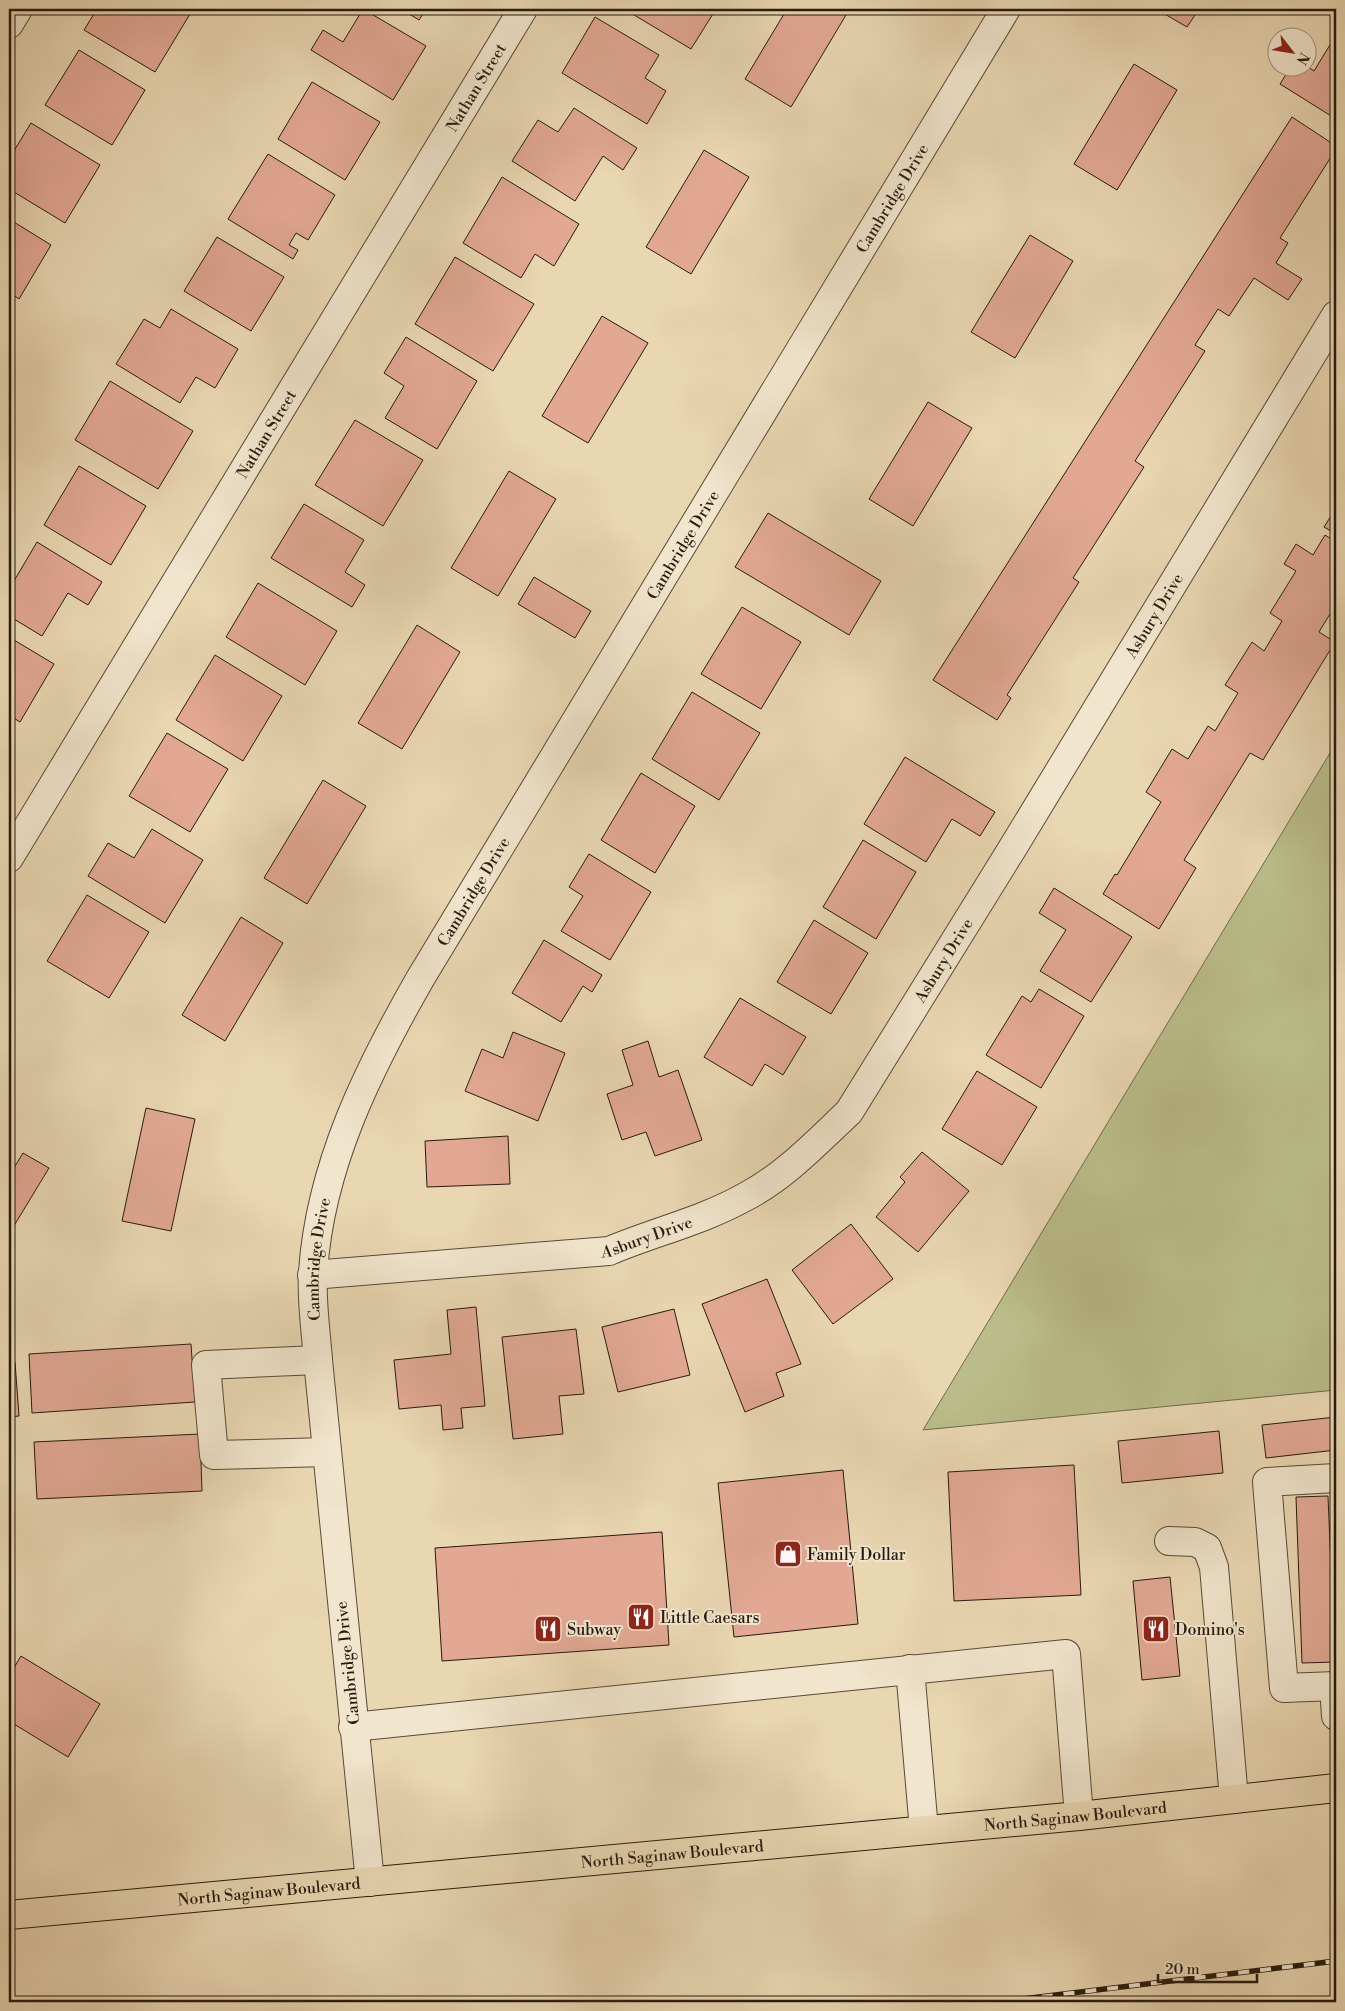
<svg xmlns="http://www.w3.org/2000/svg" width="1345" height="2011" font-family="'Libre Bodoni',serif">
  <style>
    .green { fill: #babd89; stroke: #706c4c }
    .building { fill: #e2a894; stroke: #271b0e }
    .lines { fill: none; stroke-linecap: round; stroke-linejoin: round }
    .minor-casing { stroke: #584a37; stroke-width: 30 }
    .major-casing { stroke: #271b0e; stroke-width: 30 }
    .minor { stroke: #f1e5cd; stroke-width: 28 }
    .major { stroke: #e9d7b2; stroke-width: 28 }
    .rail-casing { stroke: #271b0e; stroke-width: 5.5 }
    .rail { stroke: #f1e5cd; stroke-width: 4; stroke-dasharray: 11; stroke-linecap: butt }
    .labels { text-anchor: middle; stroke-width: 4; stroke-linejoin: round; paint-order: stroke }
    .street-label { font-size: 16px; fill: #271b0e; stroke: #f1e5cd }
    .poi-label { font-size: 16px; fill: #271b0e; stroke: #f1e5cd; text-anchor: start }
  </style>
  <rect width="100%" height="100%" fill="#e9d7b2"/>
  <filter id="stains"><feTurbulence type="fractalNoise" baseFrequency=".004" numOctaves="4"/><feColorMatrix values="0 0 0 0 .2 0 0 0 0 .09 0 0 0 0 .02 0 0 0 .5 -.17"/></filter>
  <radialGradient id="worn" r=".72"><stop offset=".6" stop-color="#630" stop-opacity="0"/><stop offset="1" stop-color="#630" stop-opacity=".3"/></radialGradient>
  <polygon class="green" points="1336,743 1336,1390 923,1430"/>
  <g class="building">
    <polygon points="97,9 193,9 155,72 84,30"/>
    <polygon points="363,9 426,46 393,100 311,50 323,30 343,42"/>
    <polygon points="401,9 426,9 419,20"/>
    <polygon points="624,9 716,9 691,49"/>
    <polygon points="787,9 847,9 849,10 791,107 745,79"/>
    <polygon points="1156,9 1199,9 1187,27"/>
    <polygon points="595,17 659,55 645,78 666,91 647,124 562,73"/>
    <polygon points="1336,35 1336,119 1280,84 1290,68 1308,67 1314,71"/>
    <polygon points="79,50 145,90 112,145 45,105"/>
    <polygon points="1134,64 1177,90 1117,190 1074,164"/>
    <polygon points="312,82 380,122 345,180 278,139"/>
    <polygon points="574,108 637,148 623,170 603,156 575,201 512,161 538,120 558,132"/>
    <polygon points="1292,117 1336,146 1336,149 1280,238 1288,243 1276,263 1302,279 1288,300 1254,278 1229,316 1218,309 1195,345 1205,351 1135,461 1144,467 1073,578 1079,582 1007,695 1011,698 997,720 933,680"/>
    <polygon points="31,123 100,165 65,223 9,189 9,159"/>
    <polygon points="704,150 749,177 691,274 646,247"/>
    <polygon points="268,154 335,195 308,240 296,233 289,245 298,250 293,259 228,219"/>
    <polygon points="502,177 579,224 554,266 535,254 521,278 463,243"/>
    <polygon points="9,219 51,245 19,299 9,292"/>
    <polygon points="1030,235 1073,261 1015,358 971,332"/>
    <polygon points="217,237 284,277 251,331 184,291"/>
    <polygon points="455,257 534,304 493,371 415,324"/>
    <polygon points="171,309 238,349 215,388 196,377 180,403 116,364 144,319 160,328"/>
    <polygon points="602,316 648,343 588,443 542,416"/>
    <polygon points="406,337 477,381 437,449 385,418 404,386 384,373"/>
    <polygon points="110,381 193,431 158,489 75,440"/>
    <polygon points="928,402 972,428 913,526 869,499"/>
    <polygon points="355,420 423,460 383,526 315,485"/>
    <polygon points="79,466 146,506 111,565 44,525"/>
    <polygon points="509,471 556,499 498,596 451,568"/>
    <polygon points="304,504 364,540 345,572 365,585 352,607 271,558"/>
    <polygon points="1336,508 1336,534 1324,527"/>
    <polygon points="768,513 881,581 849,635 735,567"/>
    <polygon points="1325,535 1336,542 1336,604 1319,632 1335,642 1263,760 1250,753 1184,860 1196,868 1159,929 1103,894 1115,874 1117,875 1161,802 1146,792 1172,749 1188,759 1208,726 1215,731 1238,693 1225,685 1252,642 1264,651 1282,621 1270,613 1296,571 1284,564 1296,544 1313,555"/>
    <polygon points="37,542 102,582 88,605 68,593 42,636 9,616 9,585 11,586"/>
    <polygon points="534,577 591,611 575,638 518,604"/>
    <polygon points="258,583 337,631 305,685 226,637"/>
    <polygon points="742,607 801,642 761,709 701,674"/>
    <polygon points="417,625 460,652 402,749 358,723"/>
    <polygon points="9,637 54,664 20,722 9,715"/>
    <polygon points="215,655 282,696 243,761 176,720"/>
    <polygon points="692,692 760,733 719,800 652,759"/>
    <polygon points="167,733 228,769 190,832 129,796"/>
    <polygon points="905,757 995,812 980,836 952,819 926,862 864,824"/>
    <polygon points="641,773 695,806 655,873 601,840"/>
    <polygon points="323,780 366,806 307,904 264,878"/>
    <polygon points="152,829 203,860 165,923 88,876 108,843 134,858"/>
    <polygon points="863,840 916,872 876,939 823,907"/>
    <polygon points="589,854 651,892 610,960 561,931 583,896 569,887"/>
    <polygon points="1054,888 1132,937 1091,1002 1040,971 1066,930 1039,913"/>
    <polygon points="87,895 149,932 109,998 47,961"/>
    <polygon points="241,917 283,943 225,1041 182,1015"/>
    <polygon points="814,920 868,953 831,1014 777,982"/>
    <polygon points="544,940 602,975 592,992 583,986 561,1022 512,993"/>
    <polygon points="1039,989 1084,1016 1041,1088 986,1055 1022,996 1031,1002"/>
    <polygon points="740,998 806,1037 783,1075 765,1064 752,1086 704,1057"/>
    <polygon points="513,1032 565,1053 538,1121 465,1091 482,1049 503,1058"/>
    <polygon points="648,1041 659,1077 678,1070 702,1140 655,1156 646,1132 622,1140 607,1094 633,1085 622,1050"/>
    <polygon points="977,1071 1037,1107 1002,1165 942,1129"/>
    <polygon points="146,1108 195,1119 171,1231 122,1221"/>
    <polygon points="508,1136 510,1184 427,1187 425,1141"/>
    <polygon points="922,1152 969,1191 918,1252 876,1217 905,1182 900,1177"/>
    <polygon points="23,1153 49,1168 9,1234 9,1176"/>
    <polygon points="851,1224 893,1279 833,1324 792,1270"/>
    <polygon points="767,1279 801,1364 776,1373 784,1396 745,1412 702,1304"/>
    <polygon points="476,1307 485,1406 461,1408 463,1428 443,1430 441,1405 399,1409 394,1360 451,1354 447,1310"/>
    <polygon points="674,1309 690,1375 618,1392 602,1327"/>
    <polygon points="576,1329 584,1394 559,1396 563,1434 513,1439 502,1337"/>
    <polygon points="191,1344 195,1402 32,1413 29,1354"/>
    <polygon points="9,1362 15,1362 19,1416 9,1417"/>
    <polygon points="1336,1417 1336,1450 1266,1458 1262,1425"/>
    <polygon points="1219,1431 1223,1473 1122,1483 1118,1441"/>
    <polygon points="200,1434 202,1491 37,1499 34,1442"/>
    <polygon points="1074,1465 1081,1595 954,1601 948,1472"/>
    <polygon points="843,1470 858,1624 734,1637 718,1483"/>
    <polygon points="1328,1496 1335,1662 1302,1663 1296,1497"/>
    <polygon points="662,1532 669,1645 442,1661 435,1548"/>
    <polygon points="1170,1577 1180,1676 1142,1680 1133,1581"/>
    <polygon points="21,1656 100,1704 68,1757 9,1721 9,1676"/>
  </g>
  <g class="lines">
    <g class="minor-casing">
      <g id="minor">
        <polyline points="9,24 18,9"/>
        <path id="s1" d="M9 858 523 9"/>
        <path id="s2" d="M312 1275 609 1251C654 1232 702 1221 745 1197 784 1177 817 1142 849 1112L1012 849 1336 315"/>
        <polyline points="318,1360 206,1365 214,1455 327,1452"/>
        <polyline points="1336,1478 1267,1482 1284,1688 1336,1686"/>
        <polyline points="1169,1541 1195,1542 1207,1548 1214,1567 1234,1799"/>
        <polyline points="910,1669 924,1830"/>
        <polyline points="1334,1686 1336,1716"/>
        <polyline points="353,1727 1066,1654 1079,1816"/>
        <path id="s3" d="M370 1882 318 1360C316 1332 311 1300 313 1272 320 1166 368 1070 420 979L1006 9"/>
      </g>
    </g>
    <g class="major-casing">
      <g id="major">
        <path id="s4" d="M9 1915 1079 1816 1336 1788"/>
      </g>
    </g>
    <use href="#minor" class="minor"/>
    <use href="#major" class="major"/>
    <g class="rail-casing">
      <polyline id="rail" points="998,2002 1336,1961"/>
    </g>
    <use href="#rail" class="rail"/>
  </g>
  <defs>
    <g id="shop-square" transform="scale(1.4375)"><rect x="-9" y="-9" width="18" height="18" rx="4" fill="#8f2418" stroke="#f1e5cd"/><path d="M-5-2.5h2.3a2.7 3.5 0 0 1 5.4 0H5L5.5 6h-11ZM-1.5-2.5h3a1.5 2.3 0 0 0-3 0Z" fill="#fff"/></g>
    <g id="restaurant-square" transform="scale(1.4375)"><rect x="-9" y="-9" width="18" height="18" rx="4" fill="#8f2418" stroke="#f1e5cd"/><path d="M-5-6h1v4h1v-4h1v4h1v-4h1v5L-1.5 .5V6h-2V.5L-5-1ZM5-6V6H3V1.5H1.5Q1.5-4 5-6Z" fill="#fff"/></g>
  </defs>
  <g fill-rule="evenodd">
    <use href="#shop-square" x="788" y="1554"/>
    <use href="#restaurant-square" x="641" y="1617"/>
    <use href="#restaurant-square" x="548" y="1629"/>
    <use href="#restaurant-square" x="1156" y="1629"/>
  </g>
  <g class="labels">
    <g class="street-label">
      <text dy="6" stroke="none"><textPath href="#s1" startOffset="901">Nathan Street</textPath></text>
      <text dy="6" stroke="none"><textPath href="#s3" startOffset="1840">Cambridge Drive</textPath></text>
      <text dy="6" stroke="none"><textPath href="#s1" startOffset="496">Nathan Street</textPath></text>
      <text dy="6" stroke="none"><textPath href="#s3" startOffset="1435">Cambridge Drive</textPath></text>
      <text dy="6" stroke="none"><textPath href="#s2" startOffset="1162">Asbury Drive</textPath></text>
      <text dy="6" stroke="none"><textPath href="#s3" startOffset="1030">Cambridge Drive</textPath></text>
      <text dy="6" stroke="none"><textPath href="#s2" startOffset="758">Asbury Drive</textPath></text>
      <text dy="6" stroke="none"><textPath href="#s2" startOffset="338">Asbury Drive</textPath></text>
      <text dy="6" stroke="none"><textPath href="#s3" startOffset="626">Cambridge Drive</textPath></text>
      <text transform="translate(347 1663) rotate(-96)" y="6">Cambridge Drive</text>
      <text dy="6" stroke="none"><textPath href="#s4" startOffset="1071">North Saginaw Boulevard</textPath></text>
      <text dy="6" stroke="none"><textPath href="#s4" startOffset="666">North Saginaw Boulevard</textPath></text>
      <text dy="6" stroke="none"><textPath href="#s4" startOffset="261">North Saginaw Boulevard</textPath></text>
    </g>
    <g class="poi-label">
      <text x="807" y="1560">Family Dollar</text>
      <text x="660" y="1623">Little Caesars</text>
      <text x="567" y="1635">Subway</text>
      <text x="1175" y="1635">Domino's</text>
    </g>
  </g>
  <rect width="1345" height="2011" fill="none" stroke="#e9d7b2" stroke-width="30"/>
  <rect x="10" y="10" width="1325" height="1991" fill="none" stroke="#271b0e" stroke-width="2.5"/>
  <rect x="15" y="15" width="1315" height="1981" fill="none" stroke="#271b0e"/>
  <g transform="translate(1292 52) rotate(121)"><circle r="24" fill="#f1e5cd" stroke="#a09481"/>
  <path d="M0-4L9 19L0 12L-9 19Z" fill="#8f2418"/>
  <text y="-8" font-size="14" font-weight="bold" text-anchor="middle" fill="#271b0e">N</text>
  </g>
  <path d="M1158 1974v8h99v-8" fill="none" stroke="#271b0e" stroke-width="2.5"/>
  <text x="1165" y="1974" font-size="15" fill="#271b0e" stroke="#f1e5cd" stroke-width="4" paint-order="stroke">20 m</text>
  <rect width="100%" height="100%" filter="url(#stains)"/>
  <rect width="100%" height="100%" fill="url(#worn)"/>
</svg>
